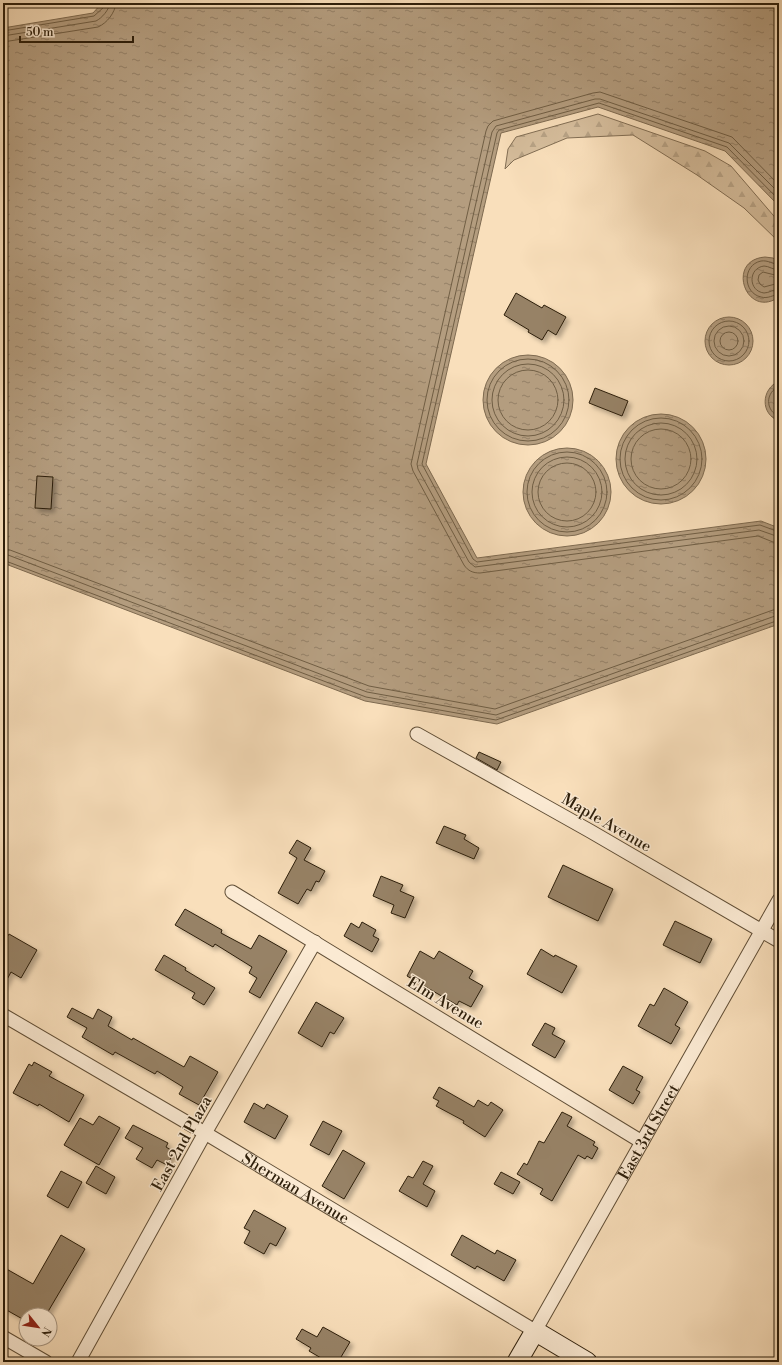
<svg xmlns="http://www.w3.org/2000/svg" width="782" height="1365" font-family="'Libre Bodoni',serif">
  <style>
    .forest { fill: url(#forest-firs); stroke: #826e54 }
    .water { fill: url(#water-ripples); stroke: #7e6a50 }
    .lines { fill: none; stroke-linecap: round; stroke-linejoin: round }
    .shore { stroke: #705e44; stroke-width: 1 }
    .building { fill: #978266; stroke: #2d1e0a; filter: url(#shadow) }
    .street-casing { stroke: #604e36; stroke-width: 15 }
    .secondary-casing { stroke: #2d1e0a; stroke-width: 21 }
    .street { stroke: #fbead3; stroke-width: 13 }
    .secondary { stroke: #fbead3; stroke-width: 19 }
    .labels { text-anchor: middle; stroke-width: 3; stroke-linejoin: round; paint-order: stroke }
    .street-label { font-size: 16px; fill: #2d1e0a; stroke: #fbead3 }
  </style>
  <defs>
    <pattern id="forest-firs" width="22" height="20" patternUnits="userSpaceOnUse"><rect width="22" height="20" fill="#d6be9d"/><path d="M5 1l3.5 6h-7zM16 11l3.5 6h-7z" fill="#b8a386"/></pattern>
    <pattern id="water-ripples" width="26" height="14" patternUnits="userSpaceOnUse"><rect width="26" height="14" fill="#b49d7f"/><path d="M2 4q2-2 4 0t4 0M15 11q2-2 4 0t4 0" fill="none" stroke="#937f66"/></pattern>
    <filter id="shadow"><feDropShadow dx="3.5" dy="3.5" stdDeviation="2" flood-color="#0004"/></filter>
  </defs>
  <rect width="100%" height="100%" fill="#f9dfbb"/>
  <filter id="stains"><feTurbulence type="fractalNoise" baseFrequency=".005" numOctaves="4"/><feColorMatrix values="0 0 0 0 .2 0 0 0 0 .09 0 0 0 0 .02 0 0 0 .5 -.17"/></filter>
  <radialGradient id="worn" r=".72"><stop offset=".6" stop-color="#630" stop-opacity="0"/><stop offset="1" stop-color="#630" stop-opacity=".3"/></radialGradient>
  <polygon class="forest" points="598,114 705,151 731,166 779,222 779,242 744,208 697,175 633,135 567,138 514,160 505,169 508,149 516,137"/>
  <g class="water">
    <polygon points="102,3 779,3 779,206 725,151 598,107 501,133 426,464 477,558 761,521 779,528 779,624 497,724 365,701 3,563 3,28 93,13"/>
    <path d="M765 257 773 258 779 262V297C746 320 725 260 765 257Z"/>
    <circle cx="729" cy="341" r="24"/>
    <circle cx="528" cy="400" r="45"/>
    <path d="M779 381V421C760 414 761 389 779 381Z"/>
    <circle cx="661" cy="459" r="45"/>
    <circle cx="567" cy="492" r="44"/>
  </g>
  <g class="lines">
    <g class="shore">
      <polyline points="3,31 94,16 104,7 105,3"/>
      <path d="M3 36 96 21C102 18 109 10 110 3"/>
      <path d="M3 42 98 27C107 23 115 13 116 3"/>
      <path d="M779 185 732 137 600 92 593 93 493 121 488 126 486 131 411 464 413 471 464 565C468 571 473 573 480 573L758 536 773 542 779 543"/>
      <polyline points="779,193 729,143 600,99 595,99 496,126 492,132 417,464 418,469 469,562 475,567 759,530 779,537"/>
      <polyline points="779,200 727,147 599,103 499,130 497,133 422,464 473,559 477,562 760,525 779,532"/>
      <path d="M779 265C773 264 768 260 761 261 742 265 743 293 761 297 768 299 773 295 779 294"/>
      <path d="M779 270C773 270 769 266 764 266 748 268 748 291 764 293 769 293 774 289 779 289"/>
      <polyline points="779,276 763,272 759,275 758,280 760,284 764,287 779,283"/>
      <circle cx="729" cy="341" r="20"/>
      <circle cx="729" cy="341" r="15"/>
      <circle cx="729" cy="341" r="9"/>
      <circle cx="528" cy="400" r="41"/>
      <circle cx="528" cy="400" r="36"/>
      <circle cx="528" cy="400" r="30"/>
      <path d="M779 386C765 393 765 410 779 417"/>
      <circle cx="661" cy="459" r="41"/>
      <circle cx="661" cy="459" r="36"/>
      <circle cx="661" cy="459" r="30"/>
      <circle cx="567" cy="492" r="40"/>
      <circle cx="567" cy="492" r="35"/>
      <circle cx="567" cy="492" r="29"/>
      <polyline points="3,549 10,550 369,686 495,709 773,610 779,609"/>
      <polyline points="3,555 8,555 367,692 496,715 775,616 779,615"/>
      <polyline points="3,560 366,697 496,720 779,620"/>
    </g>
  </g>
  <g class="building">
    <polygon points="516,293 542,308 544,305 566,317 556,335 548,330 542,340 528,332 529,330 504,315"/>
    <polygon points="595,388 628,401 622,416 589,403"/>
    <polygon points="37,476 53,477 51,509 35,508"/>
    <polygon points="479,752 501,762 497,770 476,758"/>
    <polygon points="444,826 466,835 464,839 479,848 474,859 436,843"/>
    <polygon points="297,840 311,848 304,860 325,871 319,882 316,881 311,891 307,889 298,904 278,893 297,858 289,853"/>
    <polygon points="563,865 613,889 598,921 548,897"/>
    <polygon points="381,876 403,885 400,891 414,897 405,918 391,913 394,905 373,896"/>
    <polygon points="185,909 222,930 221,933 251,949 259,935 287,951 260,998 249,992 257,978 249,973 252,967 215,944 213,947 175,925"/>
    <polygon points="675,921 712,939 700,963 663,945"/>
    <polygon points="362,922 376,930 373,936 379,939 372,952 344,936 351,923 359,928"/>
    <polygon points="9,934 37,950 21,978 11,972 3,987 3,944"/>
    <polygon points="541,949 554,957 555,955 577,966 562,993 527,974"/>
    <polygon points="420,951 434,959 439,951 473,971 469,978 483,986 471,1007 459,1001 457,1005 407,976"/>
    <polygon points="164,955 186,968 185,970 215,988 204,1005 192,998 195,993 155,970"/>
    <polygon points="664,988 688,1002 675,1025 680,1028 671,1044 638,1026 650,1004 654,1006"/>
    <polygon points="316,1002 344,1018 334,1034 330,1032 322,1047 298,1033"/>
    <polygon points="72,1008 93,1019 98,1009 112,1017 108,1026 132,1040 133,1038 184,1067 190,1056 218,1072 199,1105 179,1094 183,1087 157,1071 155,1074 115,1052 113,1055 82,1037 87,1028 67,1017"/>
    <polygon points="545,1023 555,1028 552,1034 565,1041 555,1058 532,1045"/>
    <polygon points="34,1062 52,1072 49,1076 84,1095 69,1122 39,1104 38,1106 13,1093 29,1064 32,1066"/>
    <polygon points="623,1066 643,1077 636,1090 640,1092 633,1104 609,1090"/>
    <polygon points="439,1087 474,1107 478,1100 488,1106 491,1102 503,1110 485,1137 463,1123 464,1121 436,1106 439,1101 433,1098"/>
    <polygon points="254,1103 264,1109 267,1104 288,1116 275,1139 244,1122"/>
    <polygon points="562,1112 572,1117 567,1126 595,1142 593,1145 598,1148 592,1159 587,1156 585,1159 578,1155 552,1201 540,1194 543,1189 517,1174 524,1163 527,1165 539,1141 544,1143"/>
    <polygon points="99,1116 120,1128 99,1165 64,1145 80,1118 93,1125"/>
    <polygon points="323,1121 342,1131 329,1155 310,1145"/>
    <polygon points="133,1125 168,1143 166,1147 174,1152 167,1165 157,1160 152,1168 136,1159 143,1148 125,1138"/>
    <polygon points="343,1150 365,1163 344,1199 322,1186"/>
    <polygon points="423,1161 433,1166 423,1184 435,1191 427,1207 399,1191 408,1176 413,1178"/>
    <polygon points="96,1166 115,1177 106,1194 86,1183"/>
    <polygon points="61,1171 82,1182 68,1208 47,1196"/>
    <polygon points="501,1172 520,1182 513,1194 494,1184"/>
    <polygon points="254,1210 286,1228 276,1246 270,1243 264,1254 244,1243 250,1231 244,1228"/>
    <polygon points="61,1235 85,1249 46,1315 26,1315 26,1321 3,1308 3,1267 33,1284"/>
    <polygon points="462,1235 495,1254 497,1250 516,1260 504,1281 477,1266 475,1269 451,1255"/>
    <polygon points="323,1327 350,1342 338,1362 328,1362 309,1351 311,1348 296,1339 302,1329 317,1337"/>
  </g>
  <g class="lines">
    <g class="street-casing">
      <g id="street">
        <polyline points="417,734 590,831 779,941"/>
        <polyline points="232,892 642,1142"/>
        <path id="s1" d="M3 1015 205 1133 535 1331 779 900"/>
        <polyline points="3,1337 46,1362"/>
        <polyline points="78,1362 205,1133 315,942"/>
      </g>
    </g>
    <g class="secondary-casing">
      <polyline id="secondary" points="517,1362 535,1331 587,1362"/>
    </g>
    <use href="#street" class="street"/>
    <use href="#secondary" class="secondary"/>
  </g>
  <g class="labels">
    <g class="street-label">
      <text transform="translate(607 822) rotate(30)" y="6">Maple Avenue</text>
      <text transform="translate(446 1002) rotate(31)" y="6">Elm Avenue</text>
      <text dy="6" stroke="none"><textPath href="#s1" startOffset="848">East 3rd Street</textPath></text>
      <text transform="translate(181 1143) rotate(-61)" y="6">East 2nd Plaza</text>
      <text dy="6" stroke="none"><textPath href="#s1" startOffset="340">Sherman Avenue</textPath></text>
    </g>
  </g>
  <rect width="782" height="1365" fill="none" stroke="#f9dfbb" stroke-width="16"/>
  <rect x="4" y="4" width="774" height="1357" fill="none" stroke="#2d1e0a" stroke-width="2"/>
  <rect x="8" y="8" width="766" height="1349" fill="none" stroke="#2d1e0a"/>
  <g transform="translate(38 1327) rotate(120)"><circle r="19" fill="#fbead3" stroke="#a99883"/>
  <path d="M0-3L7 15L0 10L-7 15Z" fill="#8f2418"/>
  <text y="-6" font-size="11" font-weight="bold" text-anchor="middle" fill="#2d1e0a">N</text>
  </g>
  <path d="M20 36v6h113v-6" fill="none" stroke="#2d1e0a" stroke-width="2"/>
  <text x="26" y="36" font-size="12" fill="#2d1e0a" stroke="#fbead3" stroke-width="3" paint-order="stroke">50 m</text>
  <rect width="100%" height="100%" filter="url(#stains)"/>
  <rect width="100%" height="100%" fill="url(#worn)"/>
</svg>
